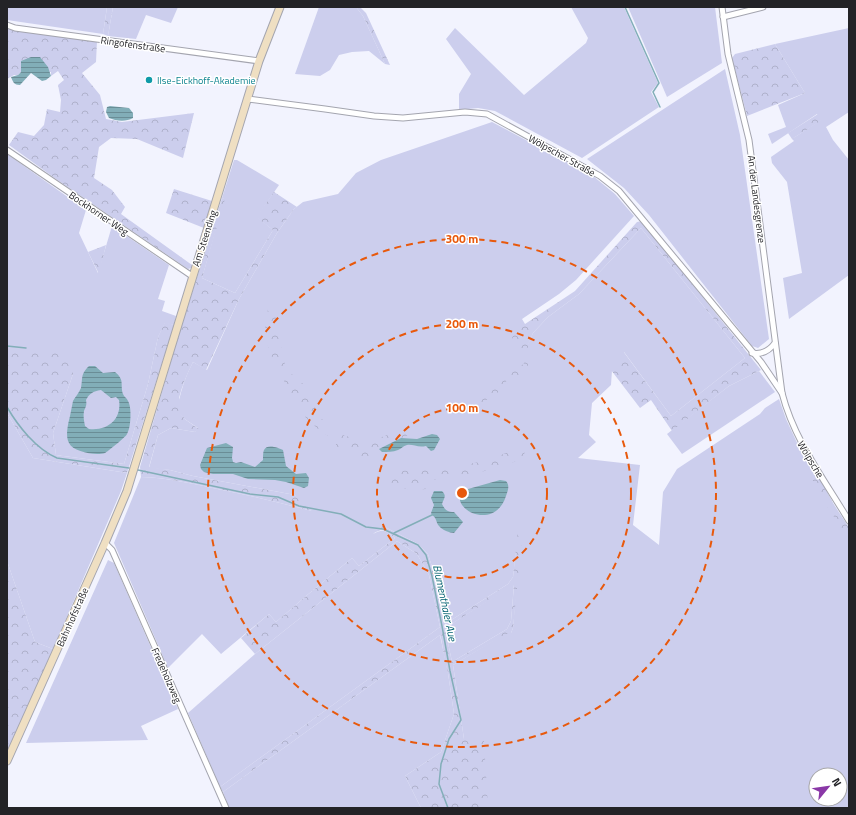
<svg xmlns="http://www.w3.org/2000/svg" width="856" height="815" font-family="'Titillium Web',sans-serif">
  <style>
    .grass { fill: #ccceed; fill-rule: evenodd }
    .forest { fill: url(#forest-crowns); fill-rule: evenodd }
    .water { fill: url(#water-rules); fill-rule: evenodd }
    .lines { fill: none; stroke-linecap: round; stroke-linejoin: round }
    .stream { stroke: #82aeb8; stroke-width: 1.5 }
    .street-casing { stroke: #a4a5af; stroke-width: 7 }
    .secondary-casing { stroke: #a4a5af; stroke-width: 9 }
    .street { stroke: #fff; stroke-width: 5 }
    .secondary { stroke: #efdfc2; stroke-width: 7 }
    .ring { fill: none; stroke: #e8590c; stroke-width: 2; stroke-dasharray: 7 5 }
    .culture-dot { fill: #0f9aa8; stroke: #fff; stroke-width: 1.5 }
    .labels { text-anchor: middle; stroke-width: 3; stroke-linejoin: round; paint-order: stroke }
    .street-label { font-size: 10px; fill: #232327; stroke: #fff }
    .culture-label { font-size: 10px; fill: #0d838f; stroke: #fff; text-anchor: start }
    .water-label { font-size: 11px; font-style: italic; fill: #006070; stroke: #fff }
    .centre { fill: #e8590c; stroke: #fff; stroke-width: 2 }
    .ring-label { font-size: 12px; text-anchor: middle; font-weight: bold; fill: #e8590c; stroke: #fff; stroke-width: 3; stroke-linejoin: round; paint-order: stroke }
  </style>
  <defs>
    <pattern id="forest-crowns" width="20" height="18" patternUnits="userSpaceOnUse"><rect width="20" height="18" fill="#ccceed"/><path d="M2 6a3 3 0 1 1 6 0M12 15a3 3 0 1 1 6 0" fill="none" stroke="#afb1cb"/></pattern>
    <pattern id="water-rules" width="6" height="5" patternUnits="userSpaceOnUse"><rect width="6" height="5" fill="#82aeb8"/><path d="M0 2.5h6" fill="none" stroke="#6a8d96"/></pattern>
  </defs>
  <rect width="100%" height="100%" fill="#f2f3fe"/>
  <g class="grass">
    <polygon points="7,7 107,7 103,34 7,20"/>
    <polygon points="113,7 178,7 171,23 146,15 136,39 108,36"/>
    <polygon points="319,7 356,7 363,16 385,64 369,51 352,52 339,55 330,70 320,76 295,74"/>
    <polygon points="571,7 624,7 658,83 651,92 659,107 582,158 495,111 478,108 459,110 459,94 471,74 446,39 455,28 524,95 586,43 588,38"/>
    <polygon points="628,7 715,7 722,63 667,97"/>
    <polygon points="849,28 849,112 826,127 833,140 849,160 849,275 789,319 783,278 802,273 787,182 772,163 771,157 794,141 792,139 821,120 817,114 772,144 768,134 786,127 778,105 805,93 775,44"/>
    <polygon points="725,69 740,135 769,339 758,348 752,346 649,215 624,188 587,159"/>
    <path d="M492 122 593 176 615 194 634 216 576 280 559 294 522 319 525 324 528 344 533 333 548 317 579 294 641 228 745 358 671 416 624 352 612 370 611 385 592 403 589 435 596 442 578 458 640 465 633 525 659 545 663 492 677 469 760 414 765 408 779 399 786 419 805 460 812 465 834 505 849 528V808H488L464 739 453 665 506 633H511L513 628 519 552H516L513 577 508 584 445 624 435 576 428 554 418 544 383 526 373 534C384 528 386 531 395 538L359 566 352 558 306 596 276 622 269 614 221 654 202 634 168 668 114 543 141 477C170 478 194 484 222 490 253 496 282 503 312 511L295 495 193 476 170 470 149 468 158 435 171 428 195 432 198 428 186 420 177 411C180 393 185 377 193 362L207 370 239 299 277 233 294 209 303 202 338 194 356 173 381 160ZM816 775H840V799H816Z"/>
    <polygon points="7,154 86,210 79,233 98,273 112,226 169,265 158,299 165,301 162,311 176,316 174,325 165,323 158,337 148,384 124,464 56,455 53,433 73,374 43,352 7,352"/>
    <polygon points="234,160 237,160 279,185 257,217 273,230 235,293 202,278 224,199 222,198"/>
    <polygon points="759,371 775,392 682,454 667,434 729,386"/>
    <polygon points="7,413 33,458 127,473 121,491 53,649 35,642 7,561"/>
    <polygon points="397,541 417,554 429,575 440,627 220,787 188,713 255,654"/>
    <polygon points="108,560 114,563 178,709 141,726 148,740 26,743"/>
    <polygon points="514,584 511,621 507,629 452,662 445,628"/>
    <polygon points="440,635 448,673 454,714 441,752 405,776 421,808 229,808 223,792"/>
  </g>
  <g class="forest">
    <polygon points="107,7 113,7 108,36 103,34"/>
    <polygon points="356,7 360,7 366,13 390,65 385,64 363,16"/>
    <polygon points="7,28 14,30 97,41 96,62 82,73 100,95 106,119 122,122 194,113 183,158 137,139 111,138 99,147 94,178 112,190 125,207 121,214 192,265 191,268 188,269 56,179 9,145 18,132 34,136 44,125 47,109 60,112 61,100 58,85 64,80 58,71 51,76 51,72 21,72 18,75 14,75 7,79"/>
    <polygon points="775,44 805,93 747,116 732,58 735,54"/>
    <polygon points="818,114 822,120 792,139 788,133"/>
    <polygon points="174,189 212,201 204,228 166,213"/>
    <path d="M274 192 297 207 294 209 277 233 239 299 206 370 193 362C187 374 182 386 179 398L183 406 178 411 186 420 199 429 195 432 171 428 158 435 149 467 170 470 193 476 295 495 314 506 312 511C282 503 253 496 222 490 194 484 170 478 141 477L140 467 177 341 222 198 225 199 202 278 235 293 273 230 256 217Z"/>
    <polygon points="642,221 761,370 729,386 672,431 651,400 640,408 611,370 623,351 671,416 745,358 641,228 579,294 548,317 533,333 528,345 528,369 511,382 508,372 524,364 512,337 525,324 575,291 637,222"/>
    <polygon points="106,245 99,274 88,252"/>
    <polygon points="273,308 276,311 279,337 286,369 308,388 312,395 316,411 329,428 345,436 364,439 377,439 395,432 407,430 408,435 383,447 379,449 382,452 371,461 358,455 335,447 337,442 318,429 306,418 275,366 268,346 265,327 268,309"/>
    <polygon points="165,322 174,325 127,473 33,458 7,413 7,352 43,352 54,345 72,358 73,374 53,433 56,455 124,464 148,384 158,337"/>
    <polygon points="503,374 508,386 472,409 471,400 481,393 496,377"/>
    <path d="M525 448C525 451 525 454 523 456 513 468 448 479 432 480L426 489C406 491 400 489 383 477L396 470 414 471 442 469 490 460 510 451Z"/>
    <path d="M809 463 812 465 834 505 849 528V539C837 519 809 487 809 463Z"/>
    <path d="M376 525 383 526 418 544 428 554 435 576 445 624 508 584 513 577 518 529H523L513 628 511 633 506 634 453 665 464 739 484 741 488 807 421 808 405 776 441 752 454 714 448 673 445 661 441 638 440 635 223 792 220 787 440 627 429 575 417 554 397 541 255 654 241 638 269 614 276 622 306 596 352 558 359 566 395 538C379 525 383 532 367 534L362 531ZM514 585 511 621 507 629 452 662 445 628Z"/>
    <polygon points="7,561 35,642 53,649 7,752"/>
  </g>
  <g class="water">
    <path d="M31 57H40L48 67 51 76 46 80 42 81 31 73 20 85C14 85 13 82 11 77L18 75 21 72V61Z"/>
    <path d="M110 106 129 108 133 113V118C126 122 116 121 109 118L106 112 107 107Z"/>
    <path d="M89 366H95L103 373 115 372C125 380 120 384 123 394 124 397 127 398 128 401 132 407 131 428 127 434 126 437 107 452 105 453 96 456 73 452 69 443 65 436 68 424 70 416 71 411 72 406 73 401 75 397 79 393 81 388 83 378 80 375 89 366ZM101 390 111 398 116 397 119 400C122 419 108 431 89 429L85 426C84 421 83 416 84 411 86 406 87 405 86 400 89 394 93 391 101 390Z"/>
    <path d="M432 434 437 435 440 439 434 450 431 451 426 446C418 448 413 444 407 445 403 446 401 449 398 450 393 452 387 452 382 452L379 449 401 438 417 439Z"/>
    <path d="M226 443 233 447 232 458 233 462 236 463 241 462 255 467 263 460C263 457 263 452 264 450 267 443 279 448 283 450L286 466 296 474 306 473 309 478 308 486 304 488 286 482 275 480 248 479 233 474H213L204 472 201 469 200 465 207 448Z"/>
    <path d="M500 480 506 481C510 486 508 490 506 496 495 531 451 511 461 491Z"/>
    <path d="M434 491H442C447 496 444 498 442 504 445 510 447 512 454 512L463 522 454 533C450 533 442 530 439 526 436 523 437 518 432 515L431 513 434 505 431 498Z"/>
  </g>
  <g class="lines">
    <g class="stream">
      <polyline points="625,7 659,83 653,92 660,107"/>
      <polyline points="7,346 26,348"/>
      <path d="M7 407C18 426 36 449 57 458L129 468"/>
      <polyline points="138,470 250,494 278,497 299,506 341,514 366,527 383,529 418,545 426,555 432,576 442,626 450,671 461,720 449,739 441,764 439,784 448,808"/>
      <polyline points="394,533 434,514"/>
    </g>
    <g class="street-casing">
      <g id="street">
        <path d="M722 7 728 54 749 140 782 393C794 440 824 479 849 521"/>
        <polyline points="723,17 763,7"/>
        <polyline points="7,25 15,28 259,61"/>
        <polyline points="248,99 325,109 374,116 403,118 465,112 487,114 600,176 619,191 761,362 782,393"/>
        <polyline points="7,150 192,276"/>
        <path d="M752 353C762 355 769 351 775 343"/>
        <polyline points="105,543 112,550 226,808"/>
      </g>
    </g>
    <g class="secondary-casing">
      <polyline id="secondary" points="7,761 105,543 127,491 259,61 280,7"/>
    </g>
    <use href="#street" class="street"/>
    <use href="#secondary" class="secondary"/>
  </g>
  <g class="ring">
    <circle cx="462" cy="493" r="85"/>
    <circle cx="462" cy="493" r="169"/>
    <circle cx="462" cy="493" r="254"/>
  </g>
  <circle class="culture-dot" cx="149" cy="80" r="4"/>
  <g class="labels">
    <g class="street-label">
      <text transform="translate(133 44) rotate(8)" y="4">Ringofenstraße</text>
      <text transform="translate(562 155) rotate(29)" y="4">Wölpscher Straße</text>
      <text transform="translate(757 199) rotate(83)" y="4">An der Landesgrenze</text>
      <text transform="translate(99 213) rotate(34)" y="4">Bockhorner Weg</text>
      <text transform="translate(204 238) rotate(-72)" y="4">Am Steending</text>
      <text transform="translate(811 459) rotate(59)" y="4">Wölpsche</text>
      <text transform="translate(72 617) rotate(-66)" y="4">Bahnhofstraße</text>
      <text transform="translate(167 675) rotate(66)" y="4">Fredeholzweg</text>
    </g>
    <g class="culture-label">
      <text x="157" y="84">Ilse-Eickhoff-Akademie</text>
    </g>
    <g class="water-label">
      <text transform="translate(445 603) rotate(78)" y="4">Blumenthaler Aue</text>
    </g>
  </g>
  <circle cx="462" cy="493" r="6" class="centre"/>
  <g class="ring-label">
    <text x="462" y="243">300 m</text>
    <text x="462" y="328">200 m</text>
    <text x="462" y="412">100 m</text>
  </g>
  <rect width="856" height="815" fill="none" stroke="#232327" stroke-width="16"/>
  <g transform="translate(828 787) rotate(61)"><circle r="19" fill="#ffffff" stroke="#a7a7a9"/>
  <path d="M0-3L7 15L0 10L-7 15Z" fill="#8a38a7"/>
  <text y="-6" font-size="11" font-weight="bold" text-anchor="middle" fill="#232327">N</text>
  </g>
</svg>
